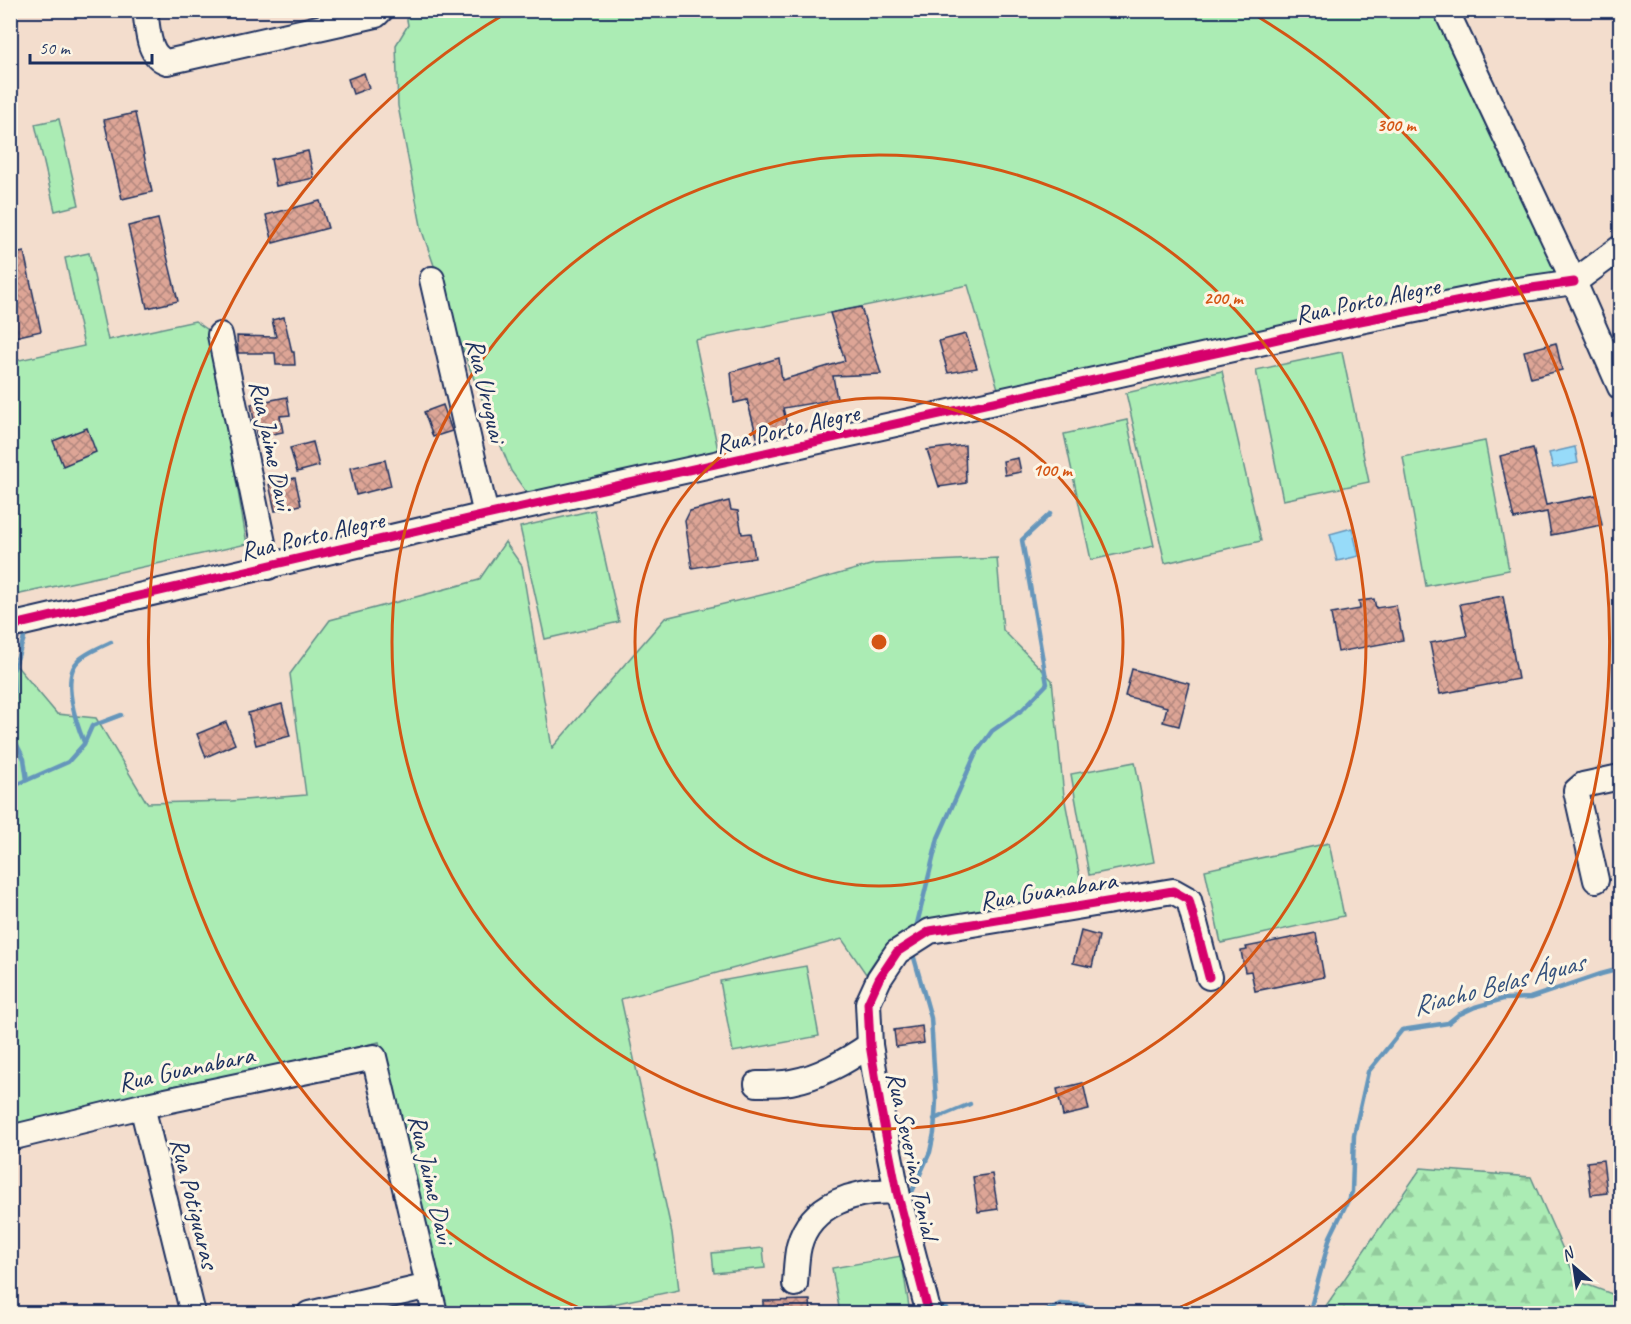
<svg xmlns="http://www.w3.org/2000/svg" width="1631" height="1324" font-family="Caveat,sans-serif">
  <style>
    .grass { fill: #abecb4; stroke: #638e89; stroke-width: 1.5 }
    .forest { fill: url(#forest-firs); stroke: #638e89; stroke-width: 1.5 }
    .water { fill: #97dbf9; stroke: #6596bb; stroke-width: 1.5 }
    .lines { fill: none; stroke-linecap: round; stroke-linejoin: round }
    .stream { stroke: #6596bb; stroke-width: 4.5 }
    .building { fill: url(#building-cross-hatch); stroke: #1b2f5e; stroke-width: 1.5 }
    .minor-casing { stroke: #1b2f5e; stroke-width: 28 }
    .minor { stroke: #fcf5e5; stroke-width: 24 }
    .cycleway-casing { stroke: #fcf5e5; stroke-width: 13 }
    .cycleway { stroke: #d6006c; stroke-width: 9 }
    .ring { fill: none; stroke: #d45514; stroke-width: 3 }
    .labels { text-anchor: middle; stroke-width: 6; stroke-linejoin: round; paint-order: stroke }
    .street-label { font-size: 26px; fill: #1b2f5e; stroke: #fcf5e5 }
    .water-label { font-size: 27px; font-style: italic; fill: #34517d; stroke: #fcf5e5 }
    .centre { fill: #d45514; stroke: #fcf5e5; stroke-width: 3 }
    .ring-label { font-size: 18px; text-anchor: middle; font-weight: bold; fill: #d45514; stroke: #fcf5e5; stroke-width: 6; stroke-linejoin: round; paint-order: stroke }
  </style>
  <defs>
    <pattern id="forest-firs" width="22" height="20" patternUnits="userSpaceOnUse" patternTransform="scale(1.5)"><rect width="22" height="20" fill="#abecb4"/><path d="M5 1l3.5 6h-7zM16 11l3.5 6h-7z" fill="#93cb9d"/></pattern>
    <pattern id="building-cross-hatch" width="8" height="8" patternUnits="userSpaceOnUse" patternTransform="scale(1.5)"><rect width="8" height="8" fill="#dda596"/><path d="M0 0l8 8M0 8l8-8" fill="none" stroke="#b2877e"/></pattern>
  </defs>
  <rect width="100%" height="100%" fill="#f3ddcd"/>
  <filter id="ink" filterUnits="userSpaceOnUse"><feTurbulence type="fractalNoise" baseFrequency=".0167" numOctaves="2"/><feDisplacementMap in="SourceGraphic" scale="12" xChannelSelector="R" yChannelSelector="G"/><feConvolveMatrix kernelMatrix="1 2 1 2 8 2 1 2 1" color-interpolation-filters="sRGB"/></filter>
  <g filter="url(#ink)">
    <g class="grass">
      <polygon points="405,10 1447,11 1586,284 1003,406 968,285 695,340 722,469 539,510 511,471 470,369 422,231 398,106 396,45 408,25"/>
      <polygon points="59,119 79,205 55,211 35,124"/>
      <polygon points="89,253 108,340 195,321 211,332 247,544 11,596 10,362 84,346 65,258"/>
      <polygon points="1342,352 1369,482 1283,500 1256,370"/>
      <polygon points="1222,371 1261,541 1165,563 1126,393"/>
      <polygon points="1127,420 1154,546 1091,560 1064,434"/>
      <polygon points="1485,441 1509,570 1426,586 1403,457"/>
      <polygon points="594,510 619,622 545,639 520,527"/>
      <polygon points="505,542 522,566 552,748 665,618 778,591 874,564 997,558 1003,630 1052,680 1064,796 1084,898 921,922 882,950 866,974 842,939 621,999 672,1233 679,1290 571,1313 449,1313 379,1042 11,1130 10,658 57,714 96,718 147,803 231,801 306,795 290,674 330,620 479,580"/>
      <polygon points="1135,762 1154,862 1089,875 1071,774"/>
      <polygon points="1329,843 1344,916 1221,943 1205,870"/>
      <polygon points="806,966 819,1036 733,1052 720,981"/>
      <polygon points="763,1248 765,1268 714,1273 712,1253"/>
      <polygon points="901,1256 910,1313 840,1313 832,1268"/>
    </g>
    <polygon class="forest" points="1421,1168 1531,1177 1577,1281 1620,1297 1620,1313 1321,1313"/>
    <g class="water">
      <polygon points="1575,447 1578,463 1553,468 1549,453"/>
      <polygon points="1352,528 1359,556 1337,561 1330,534"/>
    </g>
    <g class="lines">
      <g class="stream">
        <polyline points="1610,270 1620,264"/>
        <polyline points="10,718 14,699 13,671 24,638"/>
        <polyline points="10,731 24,759 27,780"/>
        <path d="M84 742C76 723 61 678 78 661 85 653 101 647 111 642"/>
        <polyline points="10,790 16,785 68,762 84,744 92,726 121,715"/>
        <polyline points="917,924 938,838 976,753 992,731 1022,710 1047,684 1022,540 1050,514"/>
        <polyline points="934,1119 970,1104"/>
        <polyline points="911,1194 930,1152 934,1133 936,1100 931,1018 913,954"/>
        <polyline points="934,1303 956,1314"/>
        <polyline points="1041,1314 1060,1304 1083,1305 1109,1314"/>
        <polyline points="1309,1314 1330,1237 1352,1192 1354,1135 1368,1072 1402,1030 1448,1023 1458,1015 1475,1007 1503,999 1530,998 1601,974 1620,969"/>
      </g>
    </g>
    <g class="building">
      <polygon points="364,73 369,88 353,94 348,79"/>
      <polygon points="135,113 152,192 122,199 104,120"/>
      <polygon points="308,151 314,178 276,186 271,159"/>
      <polygon points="320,201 328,228 273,243 266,215"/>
      <polygon points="158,219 178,301 147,308 128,226"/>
      <polygon points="24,252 41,331 10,338 10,255"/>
      <polygon points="861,307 881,374 833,376 837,399 783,408 788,429 757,437 747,400 734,403 731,372 779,358 782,380 845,361 830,313"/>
      <polygon points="284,317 292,352 294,352 295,365 276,365 275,353 238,353 237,336 276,337 272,320"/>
      <polygon points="966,334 977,368 948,373 939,341"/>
      <polygon points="1556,343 1562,370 1531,378 1524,351"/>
      <polygon points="287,397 290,415 280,416 283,432 257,437 251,404"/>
      <polygon points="443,405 452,431 433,437 424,412"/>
      <polygon points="87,428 96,452 63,466 53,441"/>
      <polygon points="313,442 319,466 297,472 290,448"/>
      <polygon points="965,445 966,483 939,487 927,450"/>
      <polygon points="1533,448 1546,505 1596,495 1602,525 1551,535 1547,512 1514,519 1500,456"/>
      <polygon points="1018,458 1021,472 1005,475 1003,461"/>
      <polygon points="385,460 391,486 356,495 350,468"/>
      <polygon points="295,478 301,505 275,511 269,484"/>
      <polygon points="729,501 731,510 738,511 742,534 751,533 755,558 692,568 685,521 690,511"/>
      <polygon points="1503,596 1518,679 1440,694 1430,643 1467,636 1460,604"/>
      <polygon points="1374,599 1376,608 1396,605 1403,640 1338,652 1331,614 1360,609 1359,601"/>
      <polygon points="1132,669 1190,684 1179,726 1163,722 1167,707 1125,696"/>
      <polygon points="282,704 290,736 256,745 248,713"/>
      <polygon points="226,722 235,744 206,757 197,734"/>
      <polygon points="1081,931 1099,936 1092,967 1073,963"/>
      <polygon points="1316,933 1324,977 1255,991 1251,971 1245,972 1241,951 1247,950 1246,947"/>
      <polygon points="922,1026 924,1043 896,1047 894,1030"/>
      <polygon points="1083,1083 1089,1110 1063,1116 1057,1089"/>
      <polygon points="1603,1160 1607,1193 1591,1195 1587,1162"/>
      <polygon points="992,1174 998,1209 978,1212 973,1177"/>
      <polygon points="810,1300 811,1314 763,1314 763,1301"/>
    </g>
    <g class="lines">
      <g class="minor-casing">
        <g id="minor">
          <path d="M145 10C148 28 147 56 167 62L376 15 381 10"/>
          <polyline points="1446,10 1574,282 1620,387"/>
          <polyline points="432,279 486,515"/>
          <polyline points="220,335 268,567"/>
          <polyline points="10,626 486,515 1350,323 1511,291 1574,282 1620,248"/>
          <polyline points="1596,880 1576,791 1583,785 1620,777"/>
          <path d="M757 1084C769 1084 780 1084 791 1082 820 1077 846 1061 870 1045"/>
          <polyline points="142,1106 193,1314"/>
          <polyline points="10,1138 142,1106 374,1057 435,1314"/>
          <path d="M795 1284C796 1272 796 1258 799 1246 810 1203 858 1189 897 1192"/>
          <polyline points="309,1314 429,1286"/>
          <polyline points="929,1314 897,1192 880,1105 870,1045 868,1003 879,979 897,952 930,931 1173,891 1189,900 1209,977"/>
        </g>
      </g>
      <use href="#minor" class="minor"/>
      <g class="cycleway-casing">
        <g id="cycleway">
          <polyline points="10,626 486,515 1350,323 1511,291 1574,282"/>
          <polyline points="929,1314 897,1192 880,1105 870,1045 868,1003 879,979 897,952 930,931 1173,891 1189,900 1209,977"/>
        </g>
      </g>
      <use href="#cycleway" class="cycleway"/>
    </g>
  </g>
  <g class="ring">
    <circle cx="879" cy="642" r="244"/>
    <circle cx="879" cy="642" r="487"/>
    <path d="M588 1312A731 731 0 0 1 508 12M1250 12A731 731 0 0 1 1170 1312"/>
  </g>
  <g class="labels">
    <g class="street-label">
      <text transform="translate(1367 300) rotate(-12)" y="9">Rua Porto Alegre</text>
      <text transform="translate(487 390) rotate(77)" y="9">Rua Uruguai</text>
      <text transform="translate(787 428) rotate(-13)" y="9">Rua Porto Alegre</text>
      <text transform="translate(272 445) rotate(78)" y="9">Rua Jaime Davi</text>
      <text transform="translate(312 535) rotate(-13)" y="9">Rua Porto Alegre</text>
      <text transform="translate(1048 890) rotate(-9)" y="9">Rua Guanabara</text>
      <text transform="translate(186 1068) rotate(-12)" y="9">Rua Guanabara</text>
      <text transform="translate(913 1155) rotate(78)" y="9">Rua Severino Tonial</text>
      <text transform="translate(432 1179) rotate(77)" y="9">Rua Jaime Davi</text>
      <text transform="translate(195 1203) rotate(76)" y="9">Rua Potiguaras</text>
    </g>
    <g class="water-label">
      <text transform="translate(1498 984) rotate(-15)" y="9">Riacho Belas Águas</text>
    </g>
  </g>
  <circle cx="879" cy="642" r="9" class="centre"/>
  <g class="ring-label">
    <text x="1396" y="131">300 m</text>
    <text x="1223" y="304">200 m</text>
    <text x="1052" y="476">100 m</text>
  </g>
  <rect width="1631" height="1324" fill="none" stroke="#fcf5e5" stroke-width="36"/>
  <rect x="18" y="18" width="1595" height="1288" fill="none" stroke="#1b2f5e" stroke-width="2" filter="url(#ink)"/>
  <g transform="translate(1574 1267) rotate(331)" stroke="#fcf5e5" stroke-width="4.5" paint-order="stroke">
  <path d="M0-4.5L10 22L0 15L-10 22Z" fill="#1b2f5e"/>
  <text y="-9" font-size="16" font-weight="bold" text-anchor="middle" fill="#1b2f5e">N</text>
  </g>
  <path d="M30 54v9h122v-9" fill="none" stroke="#1b2f5e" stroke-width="3"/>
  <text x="39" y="54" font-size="18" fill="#1b2f5e" stroke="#fcf5e5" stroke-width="4.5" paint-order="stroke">50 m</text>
</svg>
